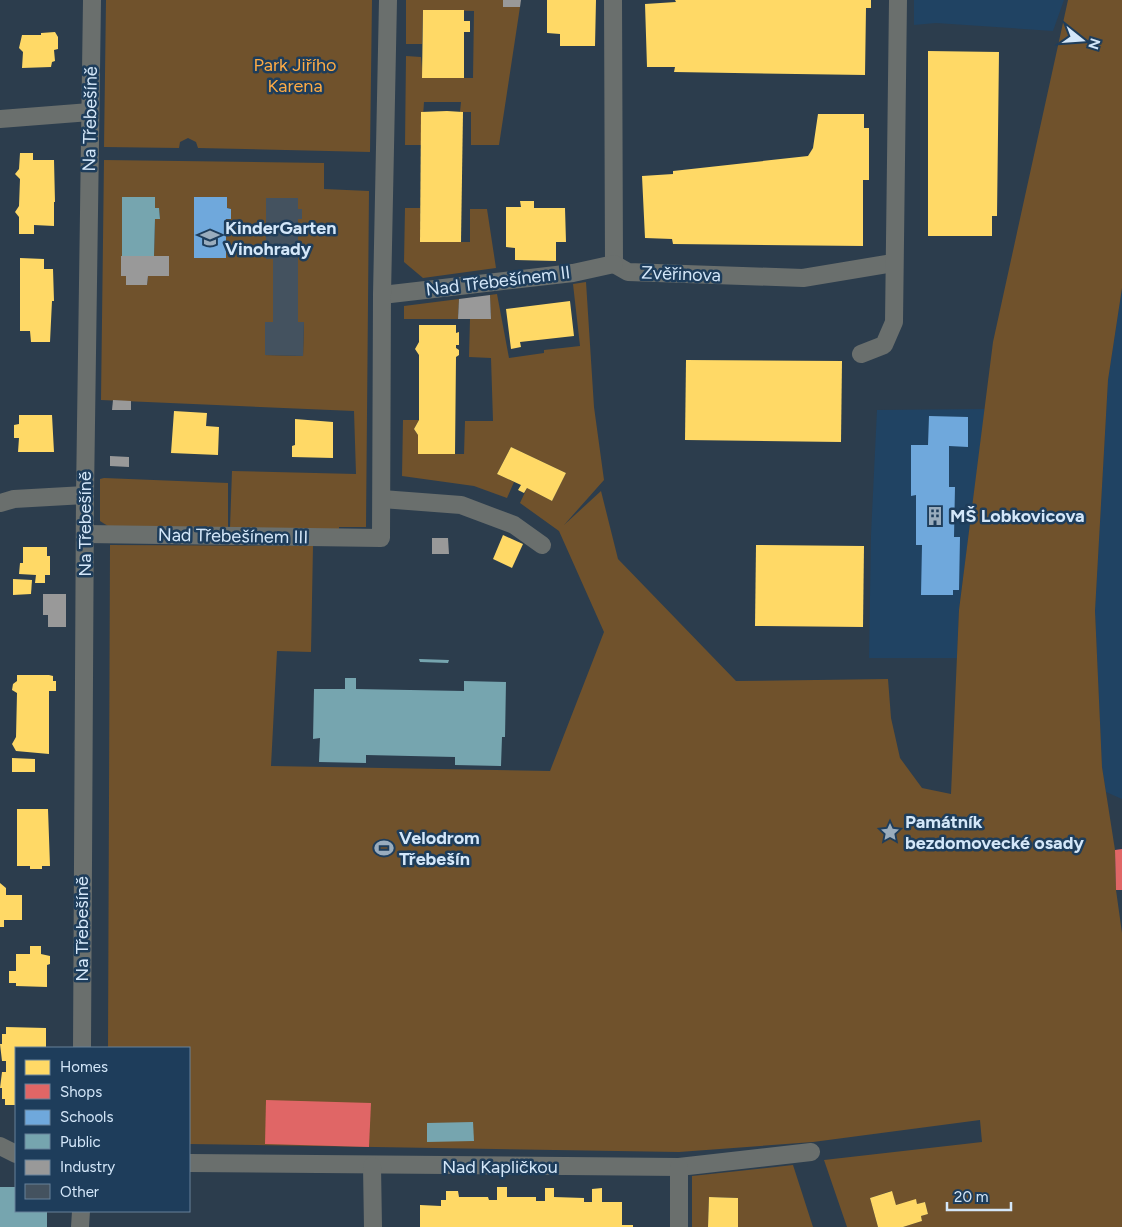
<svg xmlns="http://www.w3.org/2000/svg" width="1122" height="1227" font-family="Figtree,sans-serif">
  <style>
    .built { fill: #204363 }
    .green { fill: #70522c; fill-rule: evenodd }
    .homes { fill: #ffd966 }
    .shops { fill: #e06666 }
    .schools { fill: #6fa8dc }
    .public { fill: #76a5af }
    .industry { fill: #999 }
    .building { fill: #44525f }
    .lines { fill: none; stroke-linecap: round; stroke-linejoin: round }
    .minor { stroke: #6a6f6d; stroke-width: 18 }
    .labels { text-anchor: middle; stroke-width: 5; stroke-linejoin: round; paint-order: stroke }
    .park-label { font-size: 18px; fill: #fdab45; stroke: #1e3d5b }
    .street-label { font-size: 18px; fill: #d4e7f9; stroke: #1e3d5b }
    .poi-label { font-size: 18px; font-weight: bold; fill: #d4e7f9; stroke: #1e3d5b; text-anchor: start }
  </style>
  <rect width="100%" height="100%" fill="#2c3d4d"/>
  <g class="built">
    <polygon points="914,0 1064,0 1053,31 936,23 914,25"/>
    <polygon points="1122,288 1122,799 1106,792 1102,767 1095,611 1108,380"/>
    <polygon points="985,409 959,610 957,658 869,658 871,535 877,410"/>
  </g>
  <g class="green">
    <polygon points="106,0 372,0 370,152 198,148 196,142 188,138 180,142 179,148 104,147"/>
    <polygon points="406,0 503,0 503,7 520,7 499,145 471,145 471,112 460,112 461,102 424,102 421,145 405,145 406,56 421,57 423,78 473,78 474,11 423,10 422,44 406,44"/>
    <polygon points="1068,0 1122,0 1122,288 1108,380 1095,611 1102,767 1115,850 1116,890 1122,933 1122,1227 903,1227 922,1221 921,1216 928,1214 925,1202 917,1204 916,1200 896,1205 891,1191 870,1198 878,1227 847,1227 824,1160 982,1142 980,1120 813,1142 679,1152 189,1144 189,1048 108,1048 110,545 313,546 311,652 277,651 271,766 550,771 604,632 559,531 520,503 527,488 552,501 566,473 511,447 497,474 514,482 507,498 474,486 402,476 403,420 419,420 414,429 418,435 419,454 464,454 465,421 493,421 491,358 469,357 470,319 491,319 490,295 497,294 509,358 544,353 544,350 580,346 573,284 586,282 594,407 604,480 564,525 601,491 618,559 736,681 888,679 891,718 900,758 922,788 951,794 959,610 993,342"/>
    <path d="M104 160 324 163V189L369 191 366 527H339V531L230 528 232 471 356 474 354 411 101 400ZM122 197H155V208L159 209 160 219H155L154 256H122ZM194 197 231 209V219H226V258H194ZM266 198H298V209H302L301 219H298V322H304L303 356 265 355V322H273V259L266 258ZM122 256H169V276H148L147 285H126V276H121Z"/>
    <polygon points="405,208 420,208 420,242 470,242 470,209 487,209 496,268 423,278 404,262"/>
    <polygon points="459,299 458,319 404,319 404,306"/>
    <polygon points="104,478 228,483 228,528 111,528 100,521 100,479"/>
    <polygon points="793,1165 813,1227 738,1227 738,1198 709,1197 708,1227 692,1227 692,1176"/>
  </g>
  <g class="homes">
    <polygon points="547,0 596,0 595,46 560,46 560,34 547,33"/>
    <polygon points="675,0 871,0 871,8 866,8 865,75 674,72 675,67 647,67 645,4 676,2"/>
    <polygon points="423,10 464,10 464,21 470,21 470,32 464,32 464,78 422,78"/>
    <polygon points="55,32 58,37 58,49 54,50 55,61 52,62 51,67 22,68 23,52 19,48 22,35 41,35 41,33"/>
    <polygon points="928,51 999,52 997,216 992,216 992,236 928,236"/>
    <polygon points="447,111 463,112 461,242 420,242 421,112"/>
    <polygon points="818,114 864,114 864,128 869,128 869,180 863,180 863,246 673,244 672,239 645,238 642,176 673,174 673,171 808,156 813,148"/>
    <polygon points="20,153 33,153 33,160 54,160 55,202 54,202 54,226 34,225 34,234 19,234 19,217 15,212 19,206 20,179 15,174 19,169"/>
    <polygon points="520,201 534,201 534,208 565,208 566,242 556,242 556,261 515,260 515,248 506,247 506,207 521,207"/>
    <polygon points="20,258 44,259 44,269 53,269 54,301 52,301 50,342 31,342 30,331 20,331"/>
    <polygon points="570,301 574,336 520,342 521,347 511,349 506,309"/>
    <polygon points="419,325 456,325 456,333 459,332 459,345 456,345 456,348 459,350 459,355 456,357 455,454 418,454 418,435 414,429 419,420 419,355 415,349 419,342"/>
    <polygon points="686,360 842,361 841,442 685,440"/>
    <polygon points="174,411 207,413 206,426 219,427 218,455 171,453"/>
    <polygon points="19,415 52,415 54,452 18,452 19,438 14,438 14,425 19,424"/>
    <polygon points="295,419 333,422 333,458 292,457 292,446 295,445"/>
    <polygon points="511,447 566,473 552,501 527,488 524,493 518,490 521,485 497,474"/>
    <polygon points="503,535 523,544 512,568 493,559"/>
    <polygon points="756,545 864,546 863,627 755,626"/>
    <polygon points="23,547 47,547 47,556 50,556 50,575 45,575 45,583 35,583 36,575 19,574 20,563 23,563"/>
    <polygon points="13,579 32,580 31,594 13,595"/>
    <polygon points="17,675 49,675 53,676 53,681 56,681 56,691 49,691 49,754 16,751 12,744 16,737 17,693 12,690 13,684 17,681"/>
    <polygon points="12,758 35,759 35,772 12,772"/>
    <polygon points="17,809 48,809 50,866 42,866 42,869 30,869 30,866 17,866"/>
    <polygon points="0,883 6,888 6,895 22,895 22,920 4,920 4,927 0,927"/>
    <polygon points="30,946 41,946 41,954 50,956 50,964 47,965 47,987 16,986 16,983 9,983 9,971 16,971 16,954 30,954"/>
    <polygon points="6,1027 46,1028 46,1048 16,1048 16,1105 5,1105 5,1099 2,1099 2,1088 0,1088 2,1072 6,1072 6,1061 2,1061 0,1044 2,1044 2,1034 6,1034"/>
    <polygon points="497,1187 507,1187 507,1197 536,1197 536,1201 545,1201 545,1188 554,1188 554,1197 584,1198 584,1202 592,1202 592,1189 602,1188 602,1202 622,1202 622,1225 633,1225 633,1227 420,1227 420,1205 441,1206 441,1200 446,1200 446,1191 458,1191 459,1197 488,1197 489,1200 497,1200"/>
    <polygon points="892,1191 896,1205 916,1199 917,1204 925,1202 928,1214 921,1216 922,1221 903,1227 878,1227 870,1198"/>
    <polygon points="709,1197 738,1198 738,1227 708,1227"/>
  </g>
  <g class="shops">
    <polygon points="1122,849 1122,890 1116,890 1115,850"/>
    <polygon points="266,1100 371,1103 369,1147 265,1144"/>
  </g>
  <g class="schools">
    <polygon points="194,197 227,197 227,208 231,209 231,219 226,219 226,258 194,258"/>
    <polygon points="929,416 968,417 968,447 949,446 949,487 955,487 954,537 960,537 959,590 953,590 953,595 921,595 922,545 916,545 916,495 911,496 911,445 928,445"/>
  </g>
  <g class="public">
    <polygon points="122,197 155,197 155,208 159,208 160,219 155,219 154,256 122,256"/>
    <polygon points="419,659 449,660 448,663 420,662"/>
    <polygon points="345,678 356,678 356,689 464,691 464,681 506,682 505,737 502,737 501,766 455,765 455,757 366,755 366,763 319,762 320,738 313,739 314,689 345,689"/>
    <polygon points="473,1122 474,1141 427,1142 427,1123"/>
    <polygon points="0,1187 16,1187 16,1211 47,1211 47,1227 0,1227"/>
  </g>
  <g class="industry">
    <polygon points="503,0 521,0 520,7 503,7"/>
    <polygon points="121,256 169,256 169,276 148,276 147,285 126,285 126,276 121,276"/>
    <polygon points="490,295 491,319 458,319 459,299"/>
    <polygon points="113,400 131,401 131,410 112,410"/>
    <polygon points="110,456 129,457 129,467 110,466"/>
    <polygon points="432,538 448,538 449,554 432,554"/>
    <polygon points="43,594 66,594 66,627 48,627 48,615 43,615"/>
  </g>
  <polygon class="building" points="266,198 298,198 298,209 302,209 302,219 298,219 298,322 304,322 303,356 265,355 265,322 273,322 273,259 266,259"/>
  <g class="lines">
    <g class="minor">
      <polyline points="613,0 614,264"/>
      <polyline points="0,119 90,112"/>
      <polyline points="614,264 628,272 803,278 893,263"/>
      <polyline points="382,295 573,273 614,264"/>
      <polyline points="861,354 884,345 894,322 898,0"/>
      <polyline points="382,499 461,505 514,525 542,545"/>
      <polyline points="0,503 14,499 85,495"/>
      <polyline points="85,534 381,538 382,295 388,0"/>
      <polyline points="82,1048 85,495 92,0"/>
      <polyline points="0,1146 16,1154"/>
      <polyline points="189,1163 679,1167 811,1152"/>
      <polyline points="372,1166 373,1227"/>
      <polyline points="80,1227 81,1211"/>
      <polyline points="679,1227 679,1167"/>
    </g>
  </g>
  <defs>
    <g id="school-bare" transform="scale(1.5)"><path d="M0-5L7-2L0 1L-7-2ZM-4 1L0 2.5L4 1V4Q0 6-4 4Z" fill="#99acbd" stroke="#1e3d5b" stroke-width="2.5" paint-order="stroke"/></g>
    <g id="building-bare" transform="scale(1.5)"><path d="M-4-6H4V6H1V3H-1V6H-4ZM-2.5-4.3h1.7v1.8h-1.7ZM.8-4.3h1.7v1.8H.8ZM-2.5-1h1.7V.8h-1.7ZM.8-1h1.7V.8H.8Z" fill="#99acbd" stroke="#1e3d5b" stroke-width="2.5" paint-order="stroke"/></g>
    <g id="sight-bare" transform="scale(1.5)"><path d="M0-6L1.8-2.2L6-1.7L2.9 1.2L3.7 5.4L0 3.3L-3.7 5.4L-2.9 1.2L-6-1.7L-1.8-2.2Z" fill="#99acbd" stroke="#1e3d5b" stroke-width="2.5" paint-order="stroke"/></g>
    <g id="stadium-bare" transform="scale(1.5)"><path d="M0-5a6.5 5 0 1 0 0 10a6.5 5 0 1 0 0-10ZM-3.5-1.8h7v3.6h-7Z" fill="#99acbd" stroke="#1e3d5b" stroke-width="2.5" paint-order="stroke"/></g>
  </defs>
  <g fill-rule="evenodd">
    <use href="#school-bare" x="210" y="238"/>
    <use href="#building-bare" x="935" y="516"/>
    <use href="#sight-bare" x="890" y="832"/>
    <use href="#stadium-bare" x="384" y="848"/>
  </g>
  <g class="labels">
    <g class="park-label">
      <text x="295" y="71">Park Jiřího<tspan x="295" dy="21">Karena</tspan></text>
    </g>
    <g class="street-label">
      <text transform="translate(90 119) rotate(-89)" y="6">Na Třebešíně</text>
      <text transform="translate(681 274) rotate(2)" y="6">Zvěřinova</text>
      <text transform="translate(498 281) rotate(-7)" y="6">Nad Třebešínem II</text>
      <text transform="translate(85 524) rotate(-90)" y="6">Na Třebešíně</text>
      <text transform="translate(233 536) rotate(1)" y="6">Nad Třebešínem III</text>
      <text transform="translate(82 929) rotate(-90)" y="6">Na Třebešíně</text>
      <text x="500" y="1173">Nad Kapličkou</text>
    </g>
    <g class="poi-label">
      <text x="225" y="234">KinderGarten<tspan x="225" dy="21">Vinohrady</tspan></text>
      <text x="950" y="522">MŠ Lobkovicova</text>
      <text x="905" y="828">Památník<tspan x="905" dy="21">bezdomovecké osady</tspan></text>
      <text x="399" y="844">Velodrom<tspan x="399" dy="21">Třebešín</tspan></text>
    </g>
  </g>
  <rect x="15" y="1047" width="175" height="165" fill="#1e3d5b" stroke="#67819a"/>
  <rect x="25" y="1060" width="25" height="15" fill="#ffd966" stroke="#67819a"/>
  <text x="60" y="1072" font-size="15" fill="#d4e7f9">Homes</text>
  <rect x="25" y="1084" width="25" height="15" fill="#e06666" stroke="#67819a"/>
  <text x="60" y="1097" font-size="15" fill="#d4e7f9">Shops</text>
  <rect x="25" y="1110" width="25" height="15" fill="#6fa8dc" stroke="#67819a"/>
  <text x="60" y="1122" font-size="15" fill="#d4e7f9">Schools</text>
  <rect x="25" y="1134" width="25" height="15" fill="#76a5af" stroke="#67819a"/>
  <text x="60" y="1147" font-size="15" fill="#d4e7f9">Public</text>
  <rect x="25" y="1160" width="25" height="15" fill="#999999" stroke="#67819a"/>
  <text x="60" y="1172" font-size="15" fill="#d4e7f9">Industry</text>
  <rect x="25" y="1184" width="25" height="15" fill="#44525f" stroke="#67819a"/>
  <text x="60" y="1197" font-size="15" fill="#d4e7f9">Other</text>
  <g transform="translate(1082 40) rotate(107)" stroke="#1e3d5b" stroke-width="4" paint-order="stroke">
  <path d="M0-4L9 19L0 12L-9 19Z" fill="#d4e7f9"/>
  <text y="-8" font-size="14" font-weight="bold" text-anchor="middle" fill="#d4e7f9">N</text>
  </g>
  <path d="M947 1202v8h64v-8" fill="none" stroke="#d4e7f9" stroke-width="2.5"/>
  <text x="954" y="1202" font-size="15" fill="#d4e7f9" stroke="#1e3d5b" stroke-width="4" paint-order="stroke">20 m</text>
</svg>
